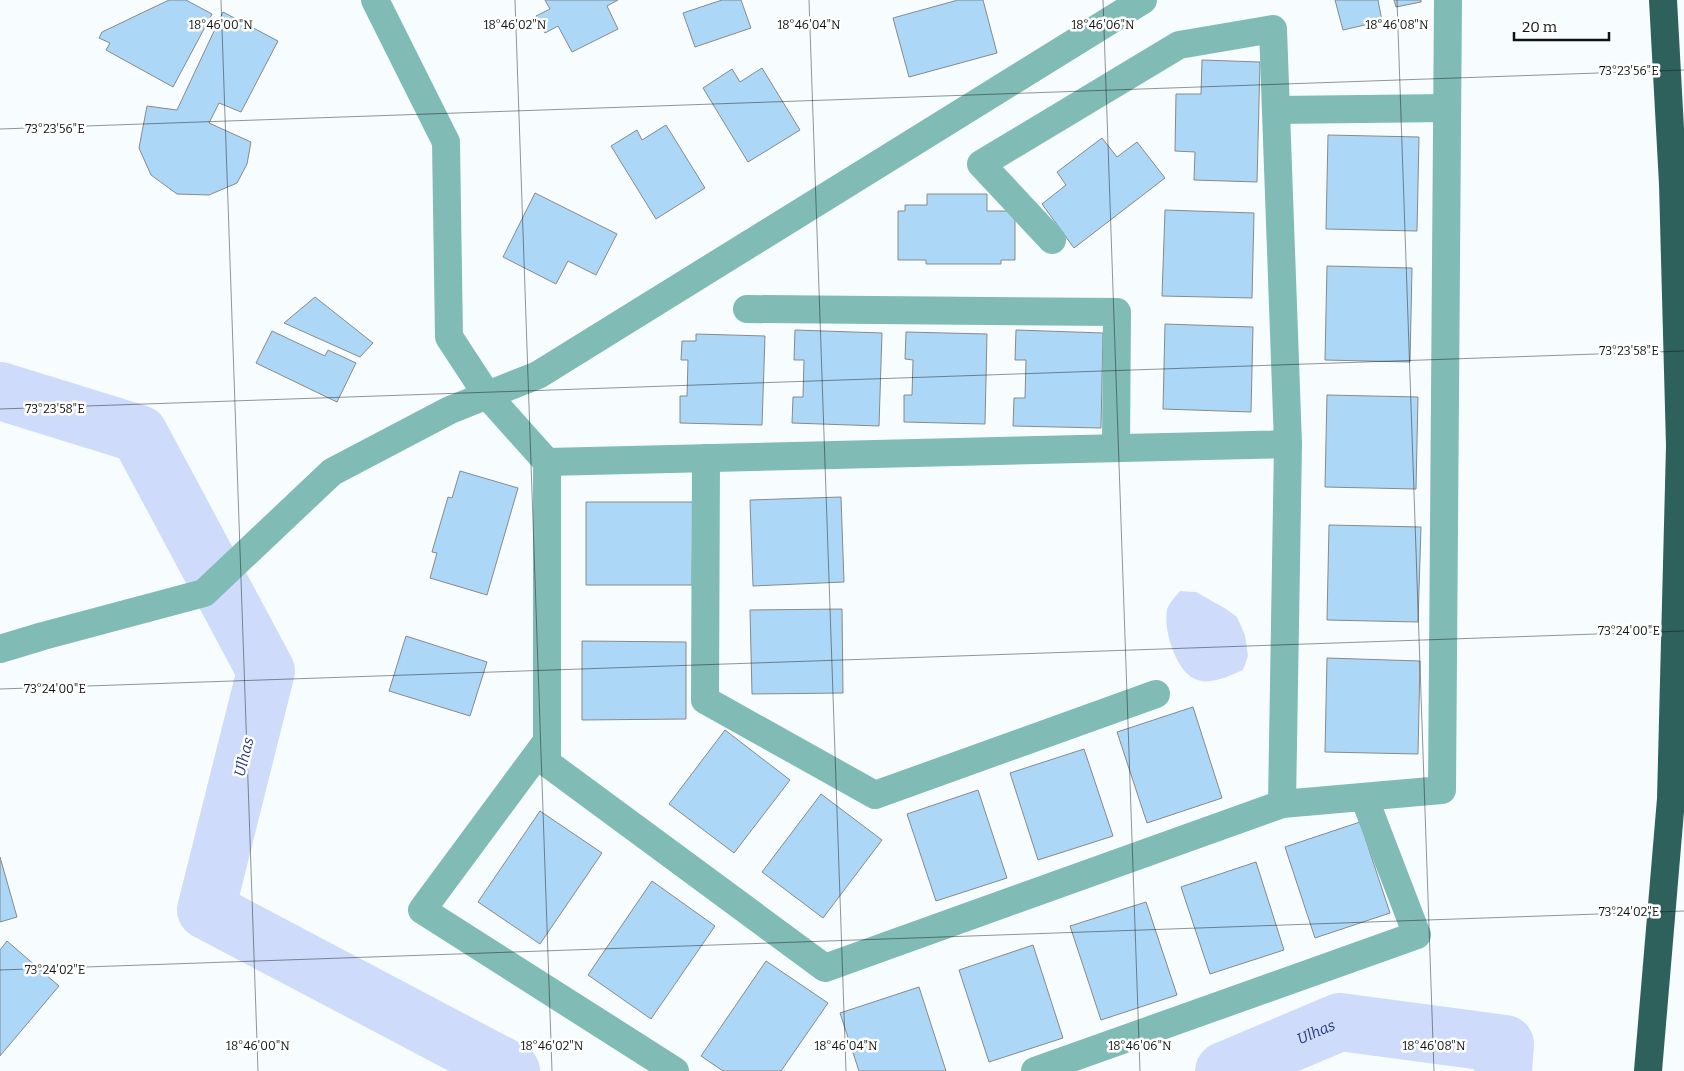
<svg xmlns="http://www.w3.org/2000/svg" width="1684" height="1071" font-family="Bitter,serif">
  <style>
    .water { fill: #cedbfb }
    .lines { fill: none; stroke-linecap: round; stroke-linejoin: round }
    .river { stroke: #cedbfb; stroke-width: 58 }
    .building { fill: #add7f7; stroke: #868a8d }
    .minor { stroke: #80bbb5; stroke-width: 28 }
    .highway { stroke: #2e615c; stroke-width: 28 }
    .ticks { fill: none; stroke: #111313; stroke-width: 1; stroke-opacity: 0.45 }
    .labels { text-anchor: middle; stroke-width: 5; stroke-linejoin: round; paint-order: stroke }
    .water-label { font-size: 15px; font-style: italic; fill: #283b79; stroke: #fff }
    .ticks-label { font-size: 12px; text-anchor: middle; fill: #111313; stroke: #fff; stroke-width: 5; stroke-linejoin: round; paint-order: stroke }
  </style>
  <rect width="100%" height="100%" fill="#f7fdfe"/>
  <path class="water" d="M1180 591 1196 592 1226 609 1237 617 1245 635 1248 656 1243 670C1229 676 1209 686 1195 679 1176 671 1163 630 1167 610 1168 604 1176 596 1180 591Z"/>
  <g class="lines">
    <g class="river">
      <polyline points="0,391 139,434 266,671 206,910 511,1071"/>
      <path id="s1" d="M1224 1071 1340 1022 1505 1044 1503 1071"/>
    </g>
  </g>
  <g class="building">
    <polygon points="169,0 186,0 212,14 173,87 106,50 110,43 99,38 102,32"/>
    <polygon points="545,0 618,0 607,6 618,29 572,52 558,26 545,33 536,16 550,9"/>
    <polygon points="722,0 741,0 751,28 695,47 683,13"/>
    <polygon points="958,0 983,0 997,53 909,77 893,18"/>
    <polygon points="1335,0 1378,0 1382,21 1343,30"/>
    <polygon points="1394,0 1421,0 1421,2 1396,7"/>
    <polygon points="223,12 278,41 241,112 219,103 209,123 251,142 247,164 237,183 209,195 177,194 151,175 139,148 147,106 177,110"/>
    <polygon points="1202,60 1260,62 1257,182 1194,180 1195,152 1175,151 1176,94 1201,94"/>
    <polygon points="762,68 800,130 748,162 703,88 732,69 740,82"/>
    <polygon points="666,125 705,188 656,219 611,146 637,130 642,140"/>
    <polygon points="1328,135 1419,137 1417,231 1326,229"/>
    <polygon points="1102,138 1117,157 1137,142 1165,178 1074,248 1042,204 1066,185 1057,172"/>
    <polygon points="535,193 617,234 596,275 568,261 556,284 503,257"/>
    <polygon points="927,194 987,194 987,211 1015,211 1015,260 1001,260 1001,264 926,264 926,260 898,260 898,211 905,211 905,205 927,205"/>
    <polygon points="1165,210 1254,213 1252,298 1162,296"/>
    <polygon points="1327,266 1412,268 1410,362 1325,360"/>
    <polygon points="315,297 373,343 360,357 284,323"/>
    <polygon points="1165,324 1253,327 1251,412 1163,409"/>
    <polygon points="795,330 882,333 879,426 792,423 793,397 803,397 804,360 794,360"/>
    <polygon points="1016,330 1103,333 1101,428 1013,426 1014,398 1025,398 1026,360 1015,360"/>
    <polygon points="272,331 325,356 328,350 356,363 337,402 256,363"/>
    <polygon points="906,332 987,334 985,424 904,422 904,395 912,395 913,360 905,359"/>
    <polygon points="696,334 765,336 762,425 680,423 680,396 687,396 688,360 681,360 682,341 696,341"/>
    <polygon points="1327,395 1418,397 1416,489 1325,487"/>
    <polygon points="460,471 518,488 487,595 430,578 437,553 432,552 448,497 452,498"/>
    <polygon points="841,497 844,582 753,586 750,500"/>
    <polygon points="586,502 693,502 692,585 586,585"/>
    <polygon points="1329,525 1421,527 1418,622 1327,620"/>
    <polygon points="842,609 843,693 752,694 750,610"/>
    <polygon points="406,636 487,662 470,716 389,691"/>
    <polygon points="582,641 686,642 686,719 582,720"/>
    <polygon points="1327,658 1420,661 1418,754 1325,752"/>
    <polygon points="1193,707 1222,798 1147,823 1117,732"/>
    <polygon points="725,730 790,780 734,853 669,804"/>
    <polygon points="1084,749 1113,836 1038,860 1010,773"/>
    <polygon points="978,790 1007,878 936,901 907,814"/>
    <polygon points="821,794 882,840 823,918 762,872"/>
    <polygon points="540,811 602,853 540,944 478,902"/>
    <polygon points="1360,822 1390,913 1315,938 1285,847"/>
    <polygon points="0,857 17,917 0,922"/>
    <polygon points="1256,862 1284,950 1210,974 1181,887"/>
    <polygon points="652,881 715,926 651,1019 588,975"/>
    <polygon points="1146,902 1177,995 1101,1020 1070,926"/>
    <polygon points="7,941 59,986 0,1056 0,950"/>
    <polygon points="1033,945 1063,1038 989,1062 959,970"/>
    <polygon points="766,961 828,1003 781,1071 723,1071 701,1056"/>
    <polygon points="919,987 946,1071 859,1071 840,1013"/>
  </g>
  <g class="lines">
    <g class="minor">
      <polyline points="375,0 446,142 449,337 487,395 547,462 547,763 825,968 1282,804 1442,790 1448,0"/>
      <polyline points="1276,110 1447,108"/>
      <polyline points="747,309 1117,312 1116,448"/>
      <polyline points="706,458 705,700 875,795 1156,694"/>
      <polyline points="547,462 1288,444 1273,29 1179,45 981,164 1052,240"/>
      <polyline points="0,649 43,636 204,593 332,472 450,410 538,375 1143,0"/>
      <polyline points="547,741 422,910 675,1071"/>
      <polyline points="1282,804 1288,444"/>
      <polyline points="1035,1071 1417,935 1364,797"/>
    </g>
    <polyline class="highway" points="1648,1071 1671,799 1680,446 1673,184 1663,0"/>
  </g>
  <path class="ticks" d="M221 0 258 1071M515 0 552 1071M809 0 846 1071M1103 0 1140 1071M1397 0 1434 1071M0 129 1684 70M0 409 1684 351M0 689 1684 631M0 970 1684 911"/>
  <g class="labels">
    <g class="water-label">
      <text transform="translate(244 757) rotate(-76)" y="5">Ulhas</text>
      <text dy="5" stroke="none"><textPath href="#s1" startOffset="100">Ulhas</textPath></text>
    </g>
  </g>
  <g class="ticks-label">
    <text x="221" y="29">18°46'00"N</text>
    <text x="515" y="29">18°46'02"N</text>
    <text x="809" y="29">18°46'04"N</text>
    <text x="1103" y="29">18°46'06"N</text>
    <text x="1397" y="29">18°46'08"N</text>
    <text x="1629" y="75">73°23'56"E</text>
    <text x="55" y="133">73°23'56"E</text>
    <text x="1629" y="355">73°23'58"E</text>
    <text x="55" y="413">73°23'58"E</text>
    <text x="1629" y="635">73°24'00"E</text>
    <text x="55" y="693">73°24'00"E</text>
    <text x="1629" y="916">73°24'02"E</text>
    <text x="55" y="974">73°24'02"E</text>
    <text x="258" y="1050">18°46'00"N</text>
    <text x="552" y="1050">18°46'02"N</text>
    <text x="846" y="1050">18°46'04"N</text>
    <text x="1140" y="1050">18°46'06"N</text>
    <text x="1434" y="1050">18°46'08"N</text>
  </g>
  <path d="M1514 32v8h95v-8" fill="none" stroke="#111313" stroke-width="2.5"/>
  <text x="1522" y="32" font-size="15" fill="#111313" stroke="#ffffff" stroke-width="4" paint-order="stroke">20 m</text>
</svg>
